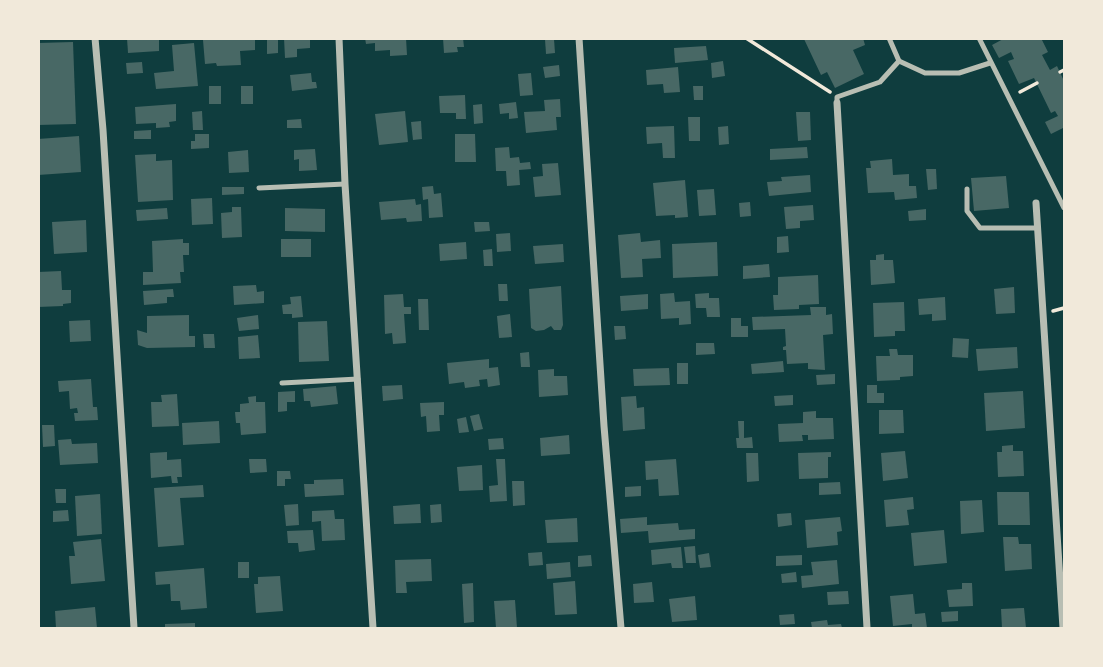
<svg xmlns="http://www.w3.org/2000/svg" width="1103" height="667" font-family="Inter,sans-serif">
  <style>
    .building { fill: #486865 }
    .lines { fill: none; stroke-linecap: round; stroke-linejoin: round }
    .path { stroke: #f1e9da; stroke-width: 3.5 }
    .service { stroke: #b8beb3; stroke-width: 5 }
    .minor { stroke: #b8beb3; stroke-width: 7 }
  </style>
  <rect width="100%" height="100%" fill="#0f3d3e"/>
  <g class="building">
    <polygon points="127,38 159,38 159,51 128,53"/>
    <polygon points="214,38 255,38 255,50 240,51 241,65 217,66 216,63 205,64 203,40"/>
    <polygon points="267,38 278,38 278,53 267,54"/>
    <polygon points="284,38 310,38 310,48 297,49 297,57 285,58"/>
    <polygon points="365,38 406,38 407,55 390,56 390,50 375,51 375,43 366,44"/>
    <polygon points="443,38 463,38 464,47 457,47 458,52 444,53"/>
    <polygon points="806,38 863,38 865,45 853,50 864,74 835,88 827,72 821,75 804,39"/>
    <polygon points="1005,38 1041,38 1048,52 1042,55 1050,70 1057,66 1064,81 1064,131 1063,128 1051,134 1045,122 1058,116 1055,111 1051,113 1034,78 1019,84 1008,61 1014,59 1011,52 999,58 992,45"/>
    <polygon points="545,39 554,39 555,53 546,54"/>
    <polygon points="73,42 76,124 38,125 38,43"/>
    <polygon points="194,43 198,86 156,89 154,73 174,71 172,45"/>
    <polygon points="706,46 708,60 675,63 674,48"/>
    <polygon points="723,61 725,76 712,78 711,63"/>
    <polygon points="142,62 143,73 127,74 126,63"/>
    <polygon points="559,65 560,76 545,78 543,67"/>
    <polygon points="678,67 680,92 664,93 663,84 647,85 646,70"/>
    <polygon points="311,73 312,82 316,82 317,88 292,91 290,75"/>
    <polygon points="531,73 533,95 520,96 518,74"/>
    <rect x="209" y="86" width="12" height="18"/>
    <rect x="241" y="86" width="12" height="18"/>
    <polygon points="693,86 703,86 703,100 694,100"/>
    <polygon points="465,95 466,119 456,119 456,113 440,113 439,96"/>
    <polygon points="560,99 561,117 556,117 557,130 526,133 524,112 545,111 544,100"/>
    <polygon points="516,102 518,118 509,119 509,113 500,114 499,104"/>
    <polygon points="176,104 176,121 169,122 170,127 156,128 156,123 136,124 135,107"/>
    <polygon points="482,104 483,123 474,124 473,105"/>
    <polygon points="202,111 203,130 193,130 192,112"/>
    <polygon points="405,111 408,142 379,145 375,114"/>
    <polygon points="796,112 810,112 811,140 798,141"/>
    <polygon points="688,117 700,117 700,141 689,141"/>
    <polygon points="301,119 302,128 287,128 287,120"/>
    <polygon points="421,121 422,139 413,140 411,122"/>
    <polygon points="674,126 675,158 663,158 662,143 647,144 646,127"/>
    <polygon points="728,126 729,144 719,145 718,127"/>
    <polygon points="151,130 151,139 134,139 134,131"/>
    <polygon points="195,134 209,134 209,148 191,149 191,141 195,141"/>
    <polygon points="455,134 475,134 476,162 455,162"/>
    <polygon points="79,136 81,172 38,175 38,139"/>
    <polygon points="509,147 510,158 519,157 520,163 530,162 531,169 519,170 520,185 507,186 506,171 496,171 495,148"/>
    <polygon points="807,147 808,158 770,160 770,149"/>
    <polygon points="315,149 317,170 299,171 299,159 294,160 294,150"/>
    <polygon points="248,150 249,172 229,173 228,152"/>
    <polygon points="156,154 156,161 172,160 173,200 138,202 135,155"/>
    <polygon points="892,159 893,175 909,174 909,186 916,186 917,198 895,200 894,192 868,193 866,168 871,168 870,161"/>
    <polygon points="558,163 561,195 535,197 533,177 543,176 542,164"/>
    <polygon points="926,169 936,169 937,189 928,190"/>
    <polygon points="810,175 811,192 769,196 767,182 782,181 781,177"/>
    <polygon points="1006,176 1009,208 974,211 971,178"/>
    <polygon points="685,180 688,217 675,218 675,215 656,216 653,183"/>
    <polygon points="433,186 434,194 441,193 443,217 429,218 428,199 423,200 422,187"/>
    <polygon points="222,187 244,187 244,194 222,195"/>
    <polygon points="714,189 716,215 699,216 697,190"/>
    <polygon points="212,198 213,224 192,225 191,199"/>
    <polygon points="415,199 416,205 421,204 422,221 407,222 406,218 381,220 379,202"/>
    <polygon points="750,202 751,216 740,217 739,203"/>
    <polygon points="813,205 814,220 800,221 800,228 786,229 784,207"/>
    <polygon points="232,207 241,207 242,237 222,238 221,213 232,212"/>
    <polygon points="167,208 168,219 137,221 136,210"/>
    <polygon points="285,208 325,209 325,232 285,231"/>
    <polygon points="926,209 926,220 909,221 908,211"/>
    <polygon points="86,220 87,252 54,254 52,222"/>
    <polygon points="474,222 489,222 490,231 475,232"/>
    <polygon points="510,233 511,251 497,252 496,234"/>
    <polygon points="640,233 641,242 660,240 661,258 642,259 643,277 621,278 618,235"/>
    <polygon points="788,236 789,252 777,253 777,237"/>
    <polygon points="183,239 183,243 189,243 189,255 183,255 184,272 180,272 181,283 143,285 143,272 153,272 152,241"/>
    <rect x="281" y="239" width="30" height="18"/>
    <polygon points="466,242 467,259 440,261 439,244"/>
    <polygon points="717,242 718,276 673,278 672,244"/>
    <polygon points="563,244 564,262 535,264 533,246"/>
    <polygon points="492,249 493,266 484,266 483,250"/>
    <polygon points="884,254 884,260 893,260 895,283 871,285 870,260 876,260 876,255"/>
    <polygon points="769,264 770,277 743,279 743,266"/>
    <polygon points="61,271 62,290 71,290 71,303 63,304 63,306 38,307 38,272"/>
    <polygon points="818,275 819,304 799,305 799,309 774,310 773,295 778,295 778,277"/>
    <polygon points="498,284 507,284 508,301 499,301"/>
    <polygon points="256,285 257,292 264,291 264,303 234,305 233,286"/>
    <polygon points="561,286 563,325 561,330 554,330 551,326 544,330 536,331 531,328 529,289"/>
    <polygon points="1014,287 1015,313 996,314 994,289"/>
    <polygon points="173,289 174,297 167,297 167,303 144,305 143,291"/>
    <polygon points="674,293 675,302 690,301 691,324 679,325 679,318 661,319 660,294"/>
    <polygon points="709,293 709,298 719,298 720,317 707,317 706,308 696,308 695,294"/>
    <polygon points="403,294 404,307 411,307 411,314 404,314 406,343 393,344 392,333 385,334 384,295"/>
    <polygon points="648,294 648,309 621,311 620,296"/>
    <polygon points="301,296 303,317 292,318 292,314 283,314 282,305 291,304 290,297"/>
    <polygon points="945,297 946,320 932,321 932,314 919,315 918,299"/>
    <polygon points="418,299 428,299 429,330 419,330"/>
    <polygon points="904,302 905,331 895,331 895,336 874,337 873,303"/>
    <polygon points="810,307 826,307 826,315 832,314 833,334 823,335 825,370 808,369 808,363 787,364 786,350 783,350 783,347 786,346 785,329 753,330 752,317 811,315"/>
    <polygon points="510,314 512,337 499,338 497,316"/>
    <polygon points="189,315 189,336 195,336 195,347 147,348 138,345 137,330 147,333 147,316"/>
    <polygon points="258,315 259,329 239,331 237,318"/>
    <polygon points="731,318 741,318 741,326 748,326 748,337 731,337"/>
    <polygon points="90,320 91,341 70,342 69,321"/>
    <polygon points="327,321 329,361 299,362 298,322"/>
    <polygon points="614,326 625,326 626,339 615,340"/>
    <polygon points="203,334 214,334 215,348 204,348"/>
    <polygon points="258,335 260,358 239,359 238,337"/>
    <polygon points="953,338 969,339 968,358 952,357"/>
    <polygon points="696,343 714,343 715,354 696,355"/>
    <polygon points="1017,347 1018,368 978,371 976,349"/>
    <polygon points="889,349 897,349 898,355 913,355 913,376 900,377 900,380 877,381 876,356 890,356"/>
    <polygon points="529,352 530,367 521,367 520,353"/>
    <polygon points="489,359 489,368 498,367 500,385 488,387 487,379 479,380 480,386 465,388 464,382 449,384 447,363"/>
    <polygon points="783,361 784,372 752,374 751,364"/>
    <rect x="677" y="363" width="11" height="21"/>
    <polygon points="669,368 670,385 634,386 633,369"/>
    <polygon points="554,369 554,376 567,376 568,395 539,397 538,370"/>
    <polygon points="835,374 835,384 817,385 816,375"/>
    <polygon points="91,379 93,407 97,407 98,420 75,421 74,413 78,413 77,408 70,409 69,391 59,392 58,381"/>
    <polygon points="402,385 403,399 383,401 382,386"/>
    <polygon points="867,385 877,385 877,393 884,393 884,403 867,403"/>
    <polygon points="336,386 338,404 311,407 310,401 304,401 303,389"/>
    <polygon points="295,391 295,402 287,402 287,411 278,412 278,392"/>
    <polygon points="1023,391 1025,428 986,431 984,393"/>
    <polygon points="177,394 179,426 152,427 151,402 162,402 161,395"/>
    <polygon points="793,395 793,405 775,406 774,396"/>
    <polygon points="256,396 256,402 265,402 266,433 241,435 240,423 236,423 235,412 240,412 240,404 249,403 248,397"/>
    <polygon points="636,396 637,408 644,407 645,429 623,431 621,397"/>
    <polygon points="444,402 444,415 439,415 440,431 427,432 426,416 421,417 420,403"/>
    <polygon points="879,410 903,410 904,433 879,434"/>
    <polygon points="816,411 816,418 833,418 834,439 808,440 808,435 802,435 803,441 779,442 778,424 803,423 803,412"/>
    <polygon points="479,414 483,429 474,431 470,416"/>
    <polygon points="466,417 469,432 459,433 457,419"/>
    <polygon points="219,421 220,443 183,445 182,423"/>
    <polygon points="738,421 744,421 744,438 752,437 753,448 737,448 736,438 739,438"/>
    <polygon points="42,425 54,425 55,446 43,447"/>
    <polygon points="569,435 570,454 541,456 540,438"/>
    <polygon points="503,438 504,449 489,450 488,439"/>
    <polygon points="71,439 72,444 97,443 98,463 60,465 58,440"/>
    <polygon points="1013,445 1013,451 1023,451 1024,476 998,477 997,452 1002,452 1002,446"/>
    <polygon points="905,451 908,478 883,481 881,453"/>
    <polygon points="167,452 167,460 181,459 182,477 177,477 178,483 172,483 171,476 151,478 150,453"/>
    <polygon points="831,452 831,457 828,457 828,478 799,479 798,453"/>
    <polygon points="746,453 758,453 759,481 747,482"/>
    <polygon points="249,459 266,459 267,472 250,473"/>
    <polygon points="496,459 505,459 507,501 490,502 489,486 498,485"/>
    <polygon points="676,459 679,495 659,496 658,479 646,480 645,461"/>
    <polygon points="482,465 483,490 459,491 457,467"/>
    <polygon points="277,471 290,471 291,479 285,479 285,486 277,486"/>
    <polygon points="343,479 344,495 305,497 304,484 314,484 314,480"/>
    <polygon points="512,481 524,481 525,505 513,506"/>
    <polygon points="840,482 841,494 819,495 819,483"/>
    <polygon points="203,485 204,497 180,498 184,545 158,547 154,488"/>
    <polygon points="641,486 641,496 625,497 625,487"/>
    <polygon points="55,489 66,489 66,503 56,503"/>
    <polygon points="997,492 1029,492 1030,525 998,525"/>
    <polygon points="100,494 102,534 77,536 75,496"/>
    <polygon points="913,497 914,509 907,510 909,525 886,527 884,500"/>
    <polygon points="982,500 984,532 961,534 960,501"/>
    <polygon points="298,504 299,525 286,526 284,505"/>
    <polygon points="420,504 421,523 394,524 393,506"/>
    <polygon points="441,504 442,522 431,523 430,505"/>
    <polygon points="68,510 69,521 53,522 53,511"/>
    <polygon points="334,510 335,519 344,519 345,540 322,541 321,521 312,522 312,511"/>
    <polygon points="791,513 792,525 778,527 777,514"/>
    <polygon points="647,517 647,525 678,523 679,530 695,529 695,539 649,543 648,531 621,533 620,519"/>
    <polygon points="840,517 842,531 837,532 838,545 807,548 805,520"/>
    <polygon points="577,518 578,542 547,543 545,520"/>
    <polygon points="313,530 315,550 299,552 298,543 288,543 287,531"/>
    <polygon points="944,530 947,563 914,566 911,533"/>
    <polygon points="1003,537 1018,537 1019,544 1031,544 1032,569 1005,571"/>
    <polygon points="101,539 105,581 71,584 69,556 75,556 73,542"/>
    <polygon points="695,546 696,563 686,563 684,547"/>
    <polygon points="681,547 683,568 672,568 671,563 652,565 651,550"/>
    <polygon points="542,552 543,565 529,566 528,553"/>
    <polygon points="709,553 711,567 700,568 698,555"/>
    <polygon points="591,555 592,566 578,567 578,556"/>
    <polygon points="802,555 802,565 776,566 776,556"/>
    <polygon points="431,559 432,581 406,582 407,593 396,593 395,560"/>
    <polygon points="837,560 839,584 802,588 801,576 813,575 811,562"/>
    <rect x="238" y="562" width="11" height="16"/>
    <polygon points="570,562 571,577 547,579 546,564"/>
    <polygon points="204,568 207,608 181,610 180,601 171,601 170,584 156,585 155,572"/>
    <polygon points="796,572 797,582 782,583 781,574"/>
    <polygon points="280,576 283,611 256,613 254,584 258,584 258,577"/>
    <polygon points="575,581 577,614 555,615 553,583"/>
    <polygon points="652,582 654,602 634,603 633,584"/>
    <polygon points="473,583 474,622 464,623 462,584"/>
    <polygon points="962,583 972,583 973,606 949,607 947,590 962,589"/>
    <polygon points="848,591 849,604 828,605 827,592"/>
    <polygon points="913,594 915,614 925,613 927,628 912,628 912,624 893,626 890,596"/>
    <polygon points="695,596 697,620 672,622 669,599"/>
    <polygon points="515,600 517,628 496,628 494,601"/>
    <polygon points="95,607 97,628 56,628 55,611"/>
    <polygon points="1024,608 1026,628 1002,628 1001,609"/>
    <polygon points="958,611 958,621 942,622 941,612"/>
    <polygon points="794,614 795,624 780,625 779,615"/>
    <polygon points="827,620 828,625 841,624 842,628 812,628 811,622"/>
    <polygon points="195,623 195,628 165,628 165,624"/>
  </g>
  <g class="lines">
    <g class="path">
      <polyline points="746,38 830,92"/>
      <polyline points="1060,72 1064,70"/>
      <polyline points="1020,92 1037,83"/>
      <polyline points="1053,311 1064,308"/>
    </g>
    <g class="service">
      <polyline points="979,38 1064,208"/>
      <polyline points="899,61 925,73 959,73 990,63"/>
      <polyline points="837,103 837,97 880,82 899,61 889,38"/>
      <polyline points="259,188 345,184"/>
      <polyline points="967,189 967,211 980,228 1037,228"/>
      <polyline points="282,383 358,379"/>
    </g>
    <g class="minor">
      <polyline points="95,38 103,130 134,628"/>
      <polyline points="339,38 345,184 373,628"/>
      <polyline points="579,38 604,426 621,628"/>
      <polyline points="837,103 867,628"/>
      <polyline points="1036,203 1063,628"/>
    </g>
  </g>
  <rect width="1103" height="667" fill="none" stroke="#f1e9da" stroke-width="80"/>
</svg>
